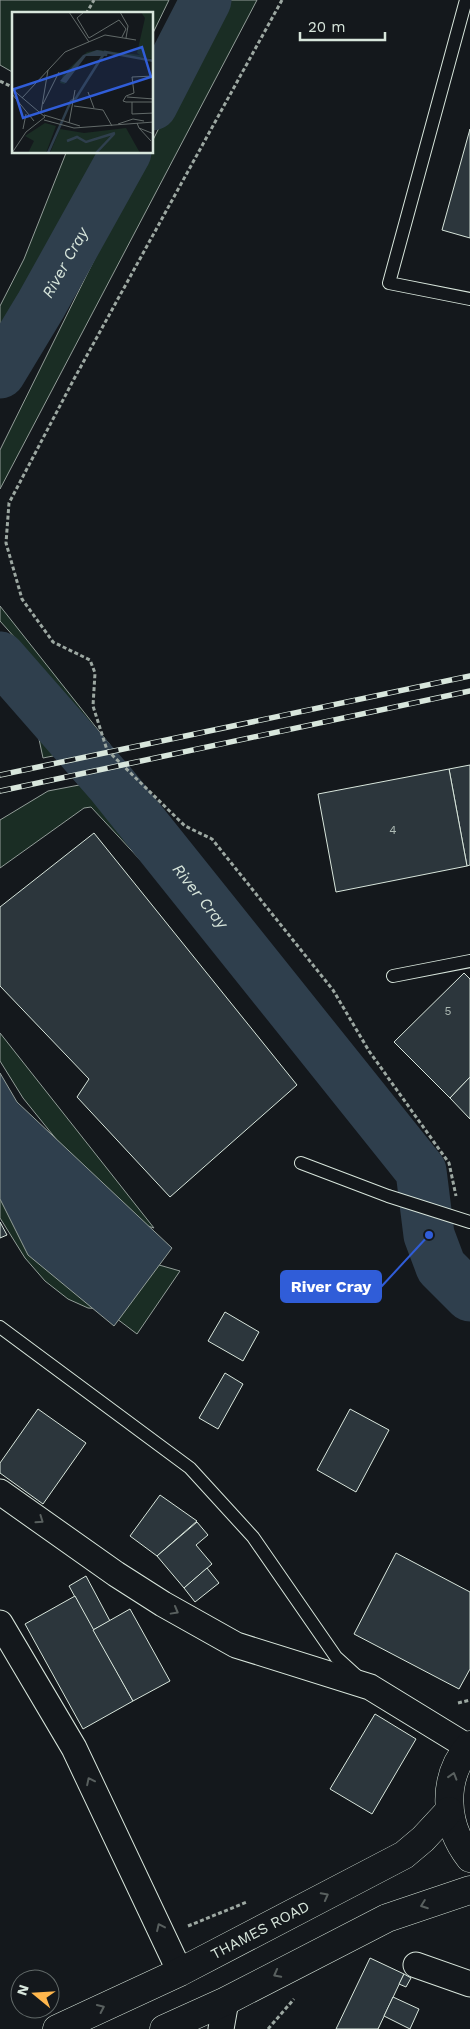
<svg xmlns="http://www.w3.org/2000/svg" width="470" height="2029" font-family="'Work Sans',sans-serif">
  <style>
    .green { fill: #1a2d24; stroke: #939e99 }
    .water { fill: #2f3f4d; stroke: #939e99 }
    .lines { fill: none; stroke-linecap: round; stroke-linejoin: round }
    .river { stroke: #2f3f4d; stroke-width: 51 }
    .building { fill: #2c363c; stroke: #d8e6dc }
    .service-casing { stroke: #d8e6dc; stroke-width: 14 }
    .minor-casing { stroke: #d8e6dc; stroke-width: 27 }
    .primary-casing { stroke: #d8e6dc; stroke-width: 29 }
    .path { stroke: #9da8a2; stroke-width: 3; stroke-dasharray: 4 2.5; stroke-linecap: butt }
    .service { stroke: #14181c; stroke-width: 12 }
    .minor { stroke: #14181c; stroke-width: 25 }
    .primary { stroke: #14181c; stroke-width: 28 }
    .rail-casing { stroke: #d8e6dc; stroke-width: 5.5 }
    .rail { stroke: #14181c; stroke-width: 4; stroke-dasharray: 11; stroke-linecap: butt }
    .oneway { stroke: #59605f }
    .labels { text-anchor: middle; stroke-width: 4; stroke-linejoin: round; paint-order: stroke }
    .number-label { font-size: 12px; fill: #adbab4 }
    .street-label { font-size: 15px; fill: #d8e6dc; stroke: #14181c }
    .water-label { font-size: 16px; font-style: italic; fill: #d8e6dc; stroke: #14181c }
    .inset-river { fill: none; stroke: #2f3f4d; stroke-width: 2.5 }
    .inset-road { fill: none; stroke: #626a69; stroke-width: 1 }
    .view { fill: #305dd8; fill-opacity: 0.15; stroke: #305dd8; stroke-width: 2.5 }
    .inset-edge { fill: none; stroke: #d8e6dc; stroke-width: 2.5 }
    .leader { fill: none; stroke: #305dd8; stroke-width: 2 }
    .callout-dot { fill: #305dd8; stroke: #14181c; stroke-width: 2 }
    .callout { fill: #305dd8; stroke: #305dd8; stroke-width: 2 }
    .callout-label { font-size: 16px; text-anchor: middle; font-weight: bold; fill: #fff }
  </style>
  <rect width="100%" height="100%" fill="#14181c"/>
  <g class="green">
    <polygon points="0,0 169,0 153,33 152,14 14,14 14,73 0,65"/>
    <polygon points="222,0 257,0 0,489 0,450 147,153 152,152 153,140"/>
    <polygon points="66,153 99,153 76,205 0,349 0,306 24,259"/>
    <polygon points="0,606 110,745 0,621"/>
    <polygon points="0,656 78,751 43,758 32,706 0,669"/>
    <polygon points="100,781 278,1008 91,807 84,808 0,868 0,820 48,791"/>
    <polygon points="0,1033 154,1228 119,1217 23,1098 0,1061"/>
    <polygon points="0,1177 65,1238 180,1271 137,1334 104,1309 88,1308 68,1299 45,1281 25,1258 0,1218"/>
  </g>
  <polygon class="water" points="0,1073 17,1102 172,1248 114,1326 28,1255 0,1199"/>
  <g class="lines">
    <g class="river">
      <polyline points="152,105 206,0"/>
      <path id="s1" d="M0 373 41 305 126 152"/>
      <path id="s2" d="M0 657 112 785 421 1171 429 1235 441 1267 470 1296"/>
    </g>
  </g>
  <g class="building">
    <polygon points="470,129 470,238 442,230"/>
    <polygon points="470,765 470,865 467,866 449,769"/>
    <polygon points="449,769 467,866 336,892 318,794"/>
    <polygon points="94,833 297,1085 170,1197 77,1097 89,1079 0,986 0,907"/>
    <polygon points="464,973 470,979 470,1077 450,1098 394,1042"/>
    <polygon points="470,1077 470,1119 450,1098"/>
    <polygon points="0,1222 7,1235 0,1238"/>
    <polygon points="225,1312 259,1332 243,1361 208,1341"/>
    <polygon points="225,1373 243,1384 218,1429 199,1418"/>
    <polygon points="38,1409 86,1443 43,1504 0,1473 0,1463"/>
    <polygon points="350,1409 389,1430 356,1492 317,1470"/>
    <polygon points="160,1495 197,1521 157,1556 130,1536"/>
    <polygon points="197,1522 208,1535 196,1545 212,1564 184,1588 157,1556"/>
    <polygon points="396,1553 470,1592 470,1669 459,1689 354,1634"/>
    <polygon points="207,1568 219,1583 195,1602 184,1588"/>
    <polygon points="86,1576 110,1621 93,1630 69,1586"/>
    <polygon points="75,1596 133,1701 83,1729 25,1624"/>
    <polygon points="130,1609 170,1681 133,1701 93,1630"/>
    <polygon points="375,1714 416,1739 372,1814 330,1789"/>
    <polygon points="370,1958 404,1974 378,2029 336,2029"/>
    <polygon points="404,1974 411,1978 406,1987 399,1984"/>
    <polygon points="393,1997 419,2009 410,2029 384,2016"/>
  </g>
  <g class="lines">
    <g class="service-casing">
      <g id="service">
        <polyline points="466,0 389,283 470,299"/>
        <polyline points="393,976 470,961"/>
        <polyline points="301,1163 388,1196 470,1222"/>
        <polyline points="0,1327 190,1468 253,1537 336,1657 358,1677"/>
      </g>
    </g>
    <g class="minor-casing">
      <g id="minor">
        <polyline points="0,1492 116,1574 163,1604 236,1645 370,1687 468,1747"/>
        <polyline points="0,1623 74,1748 180,1972"/>
        <polyline points="416,1965 470,1984"/>
        <polyline points="221,2029 226,2001"/>
      </g>
    </g>
    <g class="primary-casing">
      <g id="primary">
        <path d="M470 1745C441 1778 444 1825 470 1858"/>
        <path id="s3" d="M57 2029 180 1972 404 1855 423 1839 449 1811"/>
        <polyline points="164,2029 226,2001 387,1918 470,1890"/>
      </g>
    </g>
    <g class="path">
      <polyline points="282,0 74,379 9,503 6,543 22,599 53,642 90,660 95,673 93,706 107,750 185,826 212,839 333,990 369,1051 449,1163 456,1196"/>
      <polyline points="86,14 94,0"/>
      <polyline points="0,81 14,88"/>
      <polyline points="458,1703 470,1700"/>
      <polyline points="188,1926 247,1902"/>
      <polyline points="268,2029 294,1999"/>
    </g>
    <use href="#service" class="service"/>
    <use href="#minor" class="minor"/>
    <use href="#primary" class="primary"/>
    <g class="rail-casing">
      <g id="rail">
        <polyline points="0,775 470,676"/>
        <polyline points="0,791 470,691"/>
      </g>
    </g>
    <use href="#rail" class="rail"/>
  </g>
  <defs><path id="oneway-chevron" d="M-2-3.5L2.5 0L-2 3.5" fill="none" stroke-width="1.6" stroke-linecap="round" stroke-linejoin="round" transform="scale(1.25)"/></defs>
  <g class="oneway">
    <use href="#oneway-chevron" transform="translate(40 1520) rotate(35)"/>
    <use href="#oneway-chevron" transform="translate(175 1611) rotate(29)"/>
    <use href="#oneway-chevron" transform="translate(453 1776) rotate(-73)"/>
    <use href="#oneway-chevron" transform="translate(90 1781) rotate(-116)"/>
    <use href="#oneway-chevron" transform="translate(325 1896) rotate(-28)"/>
    <use href="#oneway-chevron" transform="translate(424 1905) rotate(160)"/>
    <use href="#oneway-chevron" transform="translate(160 1927) rotate(-115)"/>
    <use href="#oneway-chevron" transform="translate(277 1974) rotate(152)"/>
    <use href="#oneway-chevron" transform="translate(101 2008) rotate(-25)"/>
  </g>
  <g class="labels">
    <g class="number-label">
      <text x="393" y="834">4</text>
      <text x="448" y="1015">5</text>
    </g>
    <g class="street-label">
      <text dy="5" stroke="none"><textPath href="#s3" startOffset="226">THAMES ROAD</textPath></text>
    </g>
    <g class="water-label">
      <text dy="6" stroke="none"><textPath href="#s1" startOffset="128">River Cray</textPath></text>
      <text dy="6" stroke="none"><textPath href="#s2" startOffset="312">River Cray</textPath></text>
    </g>
  </g>
  <g transform="translate(12 12)">
    <rect width="141" height="141" fill="#14181c"/>
    <path d="M129 0H141V47L89 39 73 43 53 63V72L48 71 52 61 75 40 87 38 128 43 125 41 133 6ZM33 111 44 114 34 141H16L22 129 13 124ZM114 116 128 141H38L48 117 72 121Z" fill="#1a2d24"/>
    <path d="M85 38 96 40 95 44H74L54 71 48 69 71 43Z" fill="#2f3f4d"/>
    <path class="inset-river" d="M55 129 65 125 74 130 103 121M36 141 59 89 64 86 93 40 142 49M84 141 102 122"/>
    <path class="inset-road" d="M57 0 77 30M72 0 65 6 77 26 107 8 114 17 110 25M108 0 116 14 114 26M0 77 33 105 14 120 0 141M76 80 82 96M0 82 22 109M114 84 122 81 120 65 142 64M114 84 111 89 114 90H142M115 85 142 87M10 86 53 40 93 23 124 28M120 90V102L142 101M31 92 47 60M62 94 91 98 100 114M29 100 36 58M32 103 68 114M32 108 62 116 142 110M57 111 63 78M125 111 127 116 142 122M106 112 121 107 132 109M127 116 139 129M11 117 14 102"/>
    <path class="view" d="M130 35 139 65 11 106 2 77Z"/>
    <rect width="141" height="141" class="inset-edge"/>
  </g>
  <path class="leader" d="M429 1235L381 1287"/>
  <circle class="callout-dot" cx="429" cy="1235" r="5"/>
  <rect class="callout" x="281" y="1271" width="100" height="31" rx="5"/>
  <g class="callout-label">
    <text x="331" y="1292">River Cray</text>
  </g>
  <g transform="translate(35 1994) rotate(288)"><circle r="24" fill="#14181c" stroke="#626a69"/>
  <path d="M0-4L9 19L0 12L-9 19Z" fill="#ffb74d"/>
  <text y="-8" font-size="14" font-weight="bold" text-anchor="middle" fill="#d8e6dc">N</text>
  </g>
  <path d="M300 32v8h85v-8" fill="none" stroke="#d8e6dc" stroke-width="2.5"/>
  <text x="308" y="32" font-size="15" fill="#d8e6dc" stroke="#14181c" stroke-width="4" paint-order="stroke">20 m</text>
</svg>
